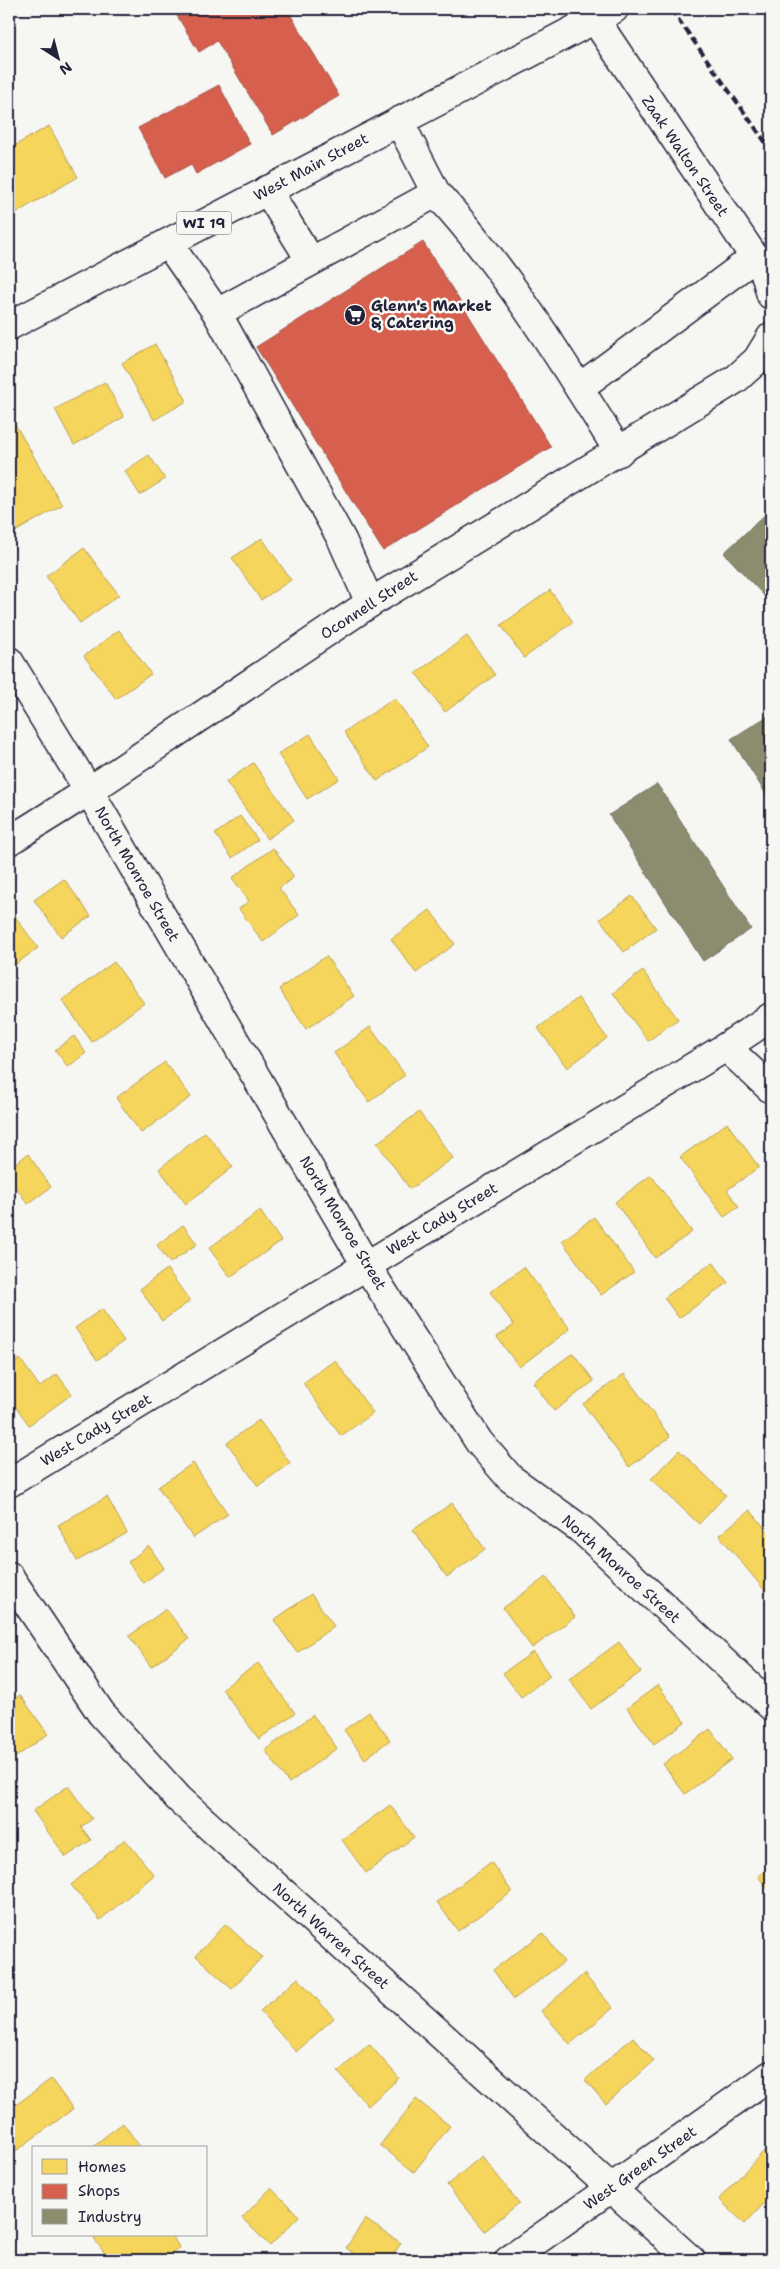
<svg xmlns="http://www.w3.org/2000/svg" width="780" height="2269" font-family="'Shantell Sans',sans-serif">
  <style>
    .homes { fill: #f6d55c; stroke: #b69f52 }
    .shops { fill: #d6604d; stroke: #a04d48 }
    .industry { fill: #8c8c6e; stroke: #6c6c5f }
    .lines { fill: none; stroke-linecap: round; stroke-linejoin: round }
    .minor-casing { stroke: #22223b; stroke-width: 31 }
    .major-casing { stroke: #22223b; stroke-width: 31 }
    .minor { stroke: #f6f6f2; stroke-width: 28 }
    .major { stroke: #f6f6f2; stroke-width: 28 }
    .rail { stroke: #22223b; stroke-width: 4; stroke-dasharray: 8 4; stroke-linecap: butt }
    .labels { text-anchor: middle; stroke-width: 5; stroke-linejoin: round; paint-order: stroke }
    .shield { fill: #f6f6f2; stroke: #626272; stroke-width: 1 }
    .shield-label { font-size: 14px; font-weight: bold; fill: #22223b }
    .street-label { font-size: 15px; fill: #22223b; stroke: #f6f6f2 }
    .poi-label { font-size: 15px; font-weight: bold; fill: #22223b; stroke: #f6f6f2; text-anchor: start }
  </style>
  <rect width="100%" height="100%" fill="#f6f6f2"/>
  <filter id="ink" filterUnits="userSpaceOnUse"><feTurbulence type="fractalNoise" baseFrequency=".02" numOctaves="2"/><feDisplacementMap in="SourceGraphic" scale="10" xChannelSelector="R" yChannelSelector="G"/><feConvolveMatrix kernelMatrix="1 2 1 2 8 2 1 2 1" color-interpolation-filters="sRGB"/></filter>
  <g filter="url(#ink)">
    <g class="homes">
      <polygon points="49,126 78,177 9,217 9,149"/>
      <polygon points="155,344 187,401 154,420 122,363"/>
      <polygon points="105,382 124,417 74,445 55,409"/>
      <polygon points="12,419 62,505 13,533 9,527 9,421"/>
      <polygon points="149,455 165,479 140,495 125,471"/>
      <polygon points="262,538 291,580 261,600 232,558"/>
      <polygon points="84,548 119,595 80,623 46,576"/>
      <polygon points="550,590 573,622 524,658 501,625"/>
      <polygon points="119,630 151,674 116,699 84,656"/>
      <polygon points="467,636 495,675 445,712 416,673"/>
      <polygon points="395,698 428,747 377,781 344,732"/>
      <polygon points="310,734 339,779 307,799 278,754"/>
      <polygon points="253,763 294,820 267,839 226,782"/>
      <polygon points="240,816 258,840 232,858 215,834"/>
      <polygon points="273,848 294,877 279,888 299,915 263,942 239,909 249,901 232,878"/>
      <polygon points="64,879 91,916 61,937 34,900"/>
      <polygon points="632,896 656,928 624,952 600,919"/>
      <polygon points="9,908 38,948 9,969"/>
      <polygon points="430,910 455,944 416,973 391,939"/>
      <polygon points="326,956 354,996 306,1029 279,989"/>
      <polygon points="114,962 144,1003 92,1042 62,1000"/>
      <polygon points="643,971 678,1019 648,1041 613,993"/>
      <polygon points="578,998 607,1038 567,1068 538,1028"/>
      <polygon points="370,1027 405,1075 369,1102 334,1053"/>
      <polygon points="74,1036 86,1053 68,1067 55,1050"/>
      <polygon points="165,1062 191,1097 141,1133 116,1098"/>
      <polygon points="419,1112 453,1158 410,1189 377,1143"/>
      <polygon points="727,1123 759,1167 727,1190 739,1207 724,1217 680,1157"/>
      <polygon points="205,1132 233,1167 186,1204 159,1169"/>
      <polygon points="28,1154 51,1187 28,1204 9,1178 9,1168"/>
      <polygon points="651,1175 692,1232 655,1258 615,1202"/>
      <polygon points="260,1211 281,1241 230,1277 209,1248"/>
      <polygon points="594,1217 634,1272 601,1295 562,1241"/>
      <polygon points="183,1225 197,1244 170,1263 157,1245"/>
      <polygon points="713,1262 728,1283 679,1318 664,1298"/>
      <polygon points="524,1267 570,1329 519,1367 497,1337 514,1325 490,1292"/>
      <polygon points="167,1269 190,1301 162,1321 140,1289"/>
      <polygon points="102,1309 124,1341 97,1360 75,1328"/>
      <polygon points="573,1353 594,1381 554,1411 533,1382"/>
      <polygon points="20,1359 40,1387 57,1374 72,1394 29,1425 9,1397 9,1367"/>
      <polygon points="335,1360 373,1413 341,1436 303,1383"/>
      <polygon points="624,1374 670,1437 629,1467 583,1404"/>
      <polygon points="259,1420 290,1463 258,1486 227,1443"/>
      <polygon points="679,1450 726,1495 699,1524 651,1479"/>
      <polygon points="193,1463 228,1514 193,1538 158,1487"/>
      <polygon points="107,1497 127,1533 77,1561 58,1525"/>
      <polygon points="452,1503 485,1549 447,1577 413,1530"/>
      <polygon points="750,1510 771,1535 771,1588 766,1592 719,1535"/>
      <polygon points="149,1546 164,1568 143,1583 128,1562"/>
      <polygon points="546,1577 575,1617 532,1648 503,1608"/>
      <polygon points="311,1594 334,1626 297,1653 274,1620"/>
      <polygon points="166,1609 189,1639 151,1667 129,1636"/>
      <polygon points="619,1642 641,1672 591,1709 569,1679"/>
      <polygon points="533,1652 550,1676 521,1697 503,1673"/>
      <polygon points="258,1663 295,1713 259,1739 222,1689"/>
      <polygon points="658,1685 685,1722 654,1744 627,1708"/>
      <polygon points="20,1695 48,1734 9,1762 9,1703"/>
      <polygon points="369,1712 390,1740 365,1759 344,1730"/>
      <polygon points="313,1715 337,1748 289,1783 265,1750"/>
      <polygon points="710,1729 732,1759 685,1794 663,1764"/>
      <polygon points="68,1786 92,1819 81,1827 91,1840 66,1857 33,1811"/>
      <polygon points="390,1805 414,1837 366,1873 342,1840"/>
      <polygon points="125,1839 154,1875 100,1920 71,1885"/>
      <polygon points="491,1862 512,1892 458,1931 437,1902"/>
      <polygon points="771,1866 771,1894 758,1876"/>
      <polygon points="225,1924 262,1957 232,1989 196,1956"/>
      <polygon points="543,1933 564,1962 514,1999 493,1970"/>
      <polygon points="584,1974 613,2008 570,2044 541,2011"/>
      <polygon points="298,1978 334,2018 296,2052 260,2011"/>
      <polygon points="633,2037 654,2061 606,2104 585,2080"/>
      <polygon points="369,2044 399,2078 368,2106 338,2072"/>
      <polygon points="51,2079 73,2109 9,2156 9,2110"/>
      <polygon points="416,2099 450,2126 414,2172 380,2145"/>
      <polygon points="123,2123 141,2148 90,2148"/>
      <polygon points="764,2151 771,2157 771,2196 745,2224 719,2199"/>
      <polygon points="482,2156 519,2203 485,2231 447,2185"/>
      <polygon points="271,2188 299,2216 270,2246 242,2218"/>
      <polygon points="365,2219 401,2243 390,2260 364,2260 346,2248"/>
      <polygon points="99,2235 171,2235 180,2248 163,2260 110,2260 94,2239"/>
    </g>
    <g class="shops">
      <polygon points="173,9 287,9 339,96 273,135 217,41 199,52"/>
      <polygon points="219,85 250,144 196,174 191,164 165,178 138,128"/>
      <polygon points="423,242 551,447 383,551 256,347"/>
    </g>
    <g class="industry">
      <polygon points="771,509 771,603 724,553"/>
      <polygon points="771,714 771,802 731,739"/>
      <polygon points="657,784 751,929 703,961 609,815"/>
    </g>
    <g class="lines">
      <g class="minor-casing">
        <g id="minor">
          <polyline points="588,9 765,273 771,295"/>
          <polyline points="267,190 311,261"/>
          <path d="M436 193C507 270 563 362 619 452"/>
          <polyline points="168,243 217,313 436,193 399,121"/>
          <polyline points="217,313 342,540 370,603"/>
          <polyline points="579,388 755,257"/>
          <polyline points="9,661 89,791 366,1265 479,1442 510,1478 582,1530 771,1706"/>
          <polyline points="9,841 89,791 370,603 736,379 757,360 771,337"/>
          <polyline points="726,1047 771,1089"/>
          <polyline points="9,1483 726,1047 771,1017"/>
          <polyline points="9,1576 101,1713 179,1799 691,2260"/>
          <polyline points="509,2260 771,2075"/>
        </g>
      </g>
      <g class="major-casing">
        <polyline id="major" points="9,326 614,9"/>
      </g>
      <use href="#minor" class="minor"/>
      <use href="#major" class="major"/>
      <polyline class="rail" points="671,9 771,150"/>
    </g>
  </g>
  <defs>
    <g id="supermarket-disc" transform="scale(1.125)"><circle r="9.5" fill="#22223b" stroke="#f6f6f2"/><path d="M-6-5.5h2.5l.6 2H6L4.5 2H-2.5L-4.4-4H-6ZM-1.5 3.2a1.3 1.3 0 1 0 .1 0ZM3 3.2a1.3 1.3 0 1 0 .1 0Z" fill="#fff"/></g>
  </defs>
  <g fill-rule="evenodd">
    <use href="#supermarket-disc" x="355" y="315"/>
  </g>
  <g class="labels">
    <rect class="shield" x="176.5" y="211.5" width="55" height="23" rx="4"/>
    <g class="shield-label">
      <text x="204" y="228">WI 19</text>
    </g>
    <g class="street-label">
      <text transform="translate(685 156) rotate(56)" y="5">Zaak Walton Street</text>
      <text transform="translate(311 167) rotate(-28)" y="5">West Main Street</text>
      <text transform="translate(369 605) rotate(-33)" y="5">Oconnell Street</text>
      <text transform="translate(137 874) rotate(60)" y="5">North Monroe Street</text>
      <text transform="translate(442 1219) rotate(-31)" y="5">West Cady Street</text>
      <text transform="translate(343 1223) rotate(59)" y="5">North Monroe Street</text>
      <text transform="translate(96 1430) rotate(-31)" y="5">West Cady Street</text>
      <text transform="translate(621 1569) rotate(42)" y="5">North Monroe Street</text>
      <text transform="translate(331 1936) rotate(42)" y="5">North Warren Street</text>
      <text transform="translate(640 2168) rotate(-35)" y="5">West Green Street</text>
    </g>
    <g class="poi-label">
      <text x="371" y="311">Glenn's Market<tspan x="371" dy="17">&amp; Catering</tspan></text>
    </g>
  </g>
  <rect width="780" height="2269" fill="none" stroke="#f6f6f2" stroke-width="30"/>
  <rect x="15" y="15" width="750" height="2239" fill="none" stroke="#22223b" stroke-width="2" filter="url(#ink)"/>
  <rect x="32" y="2146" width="175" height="90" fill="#f6f6f2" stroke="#a1a1a9"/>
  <rect x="42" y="2159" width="25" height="15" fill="#f6d55c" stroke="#a1a1a9"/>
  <text x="78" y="2172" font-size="15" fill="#22223b">Homes</text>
  <rect x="42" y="2184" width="25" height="15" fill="#d6604d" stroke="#a1a1a9"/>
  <text x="78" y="2196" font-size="15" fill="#22223b">Shops</text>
  <rect x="42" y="2209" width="25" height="15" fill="#8c8c6e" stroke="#a1a1a9"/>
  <text x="78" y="2222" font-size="15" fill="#22223b">Industry</text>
  <g transform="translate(58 58) rotate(144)" stroke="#f6f6f2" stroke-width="4" paint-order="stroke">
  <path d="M0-4L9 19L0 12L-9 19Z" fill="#22223b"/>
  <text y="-8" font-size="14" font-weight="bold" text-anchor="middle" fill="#22223b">N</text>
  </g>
</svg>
